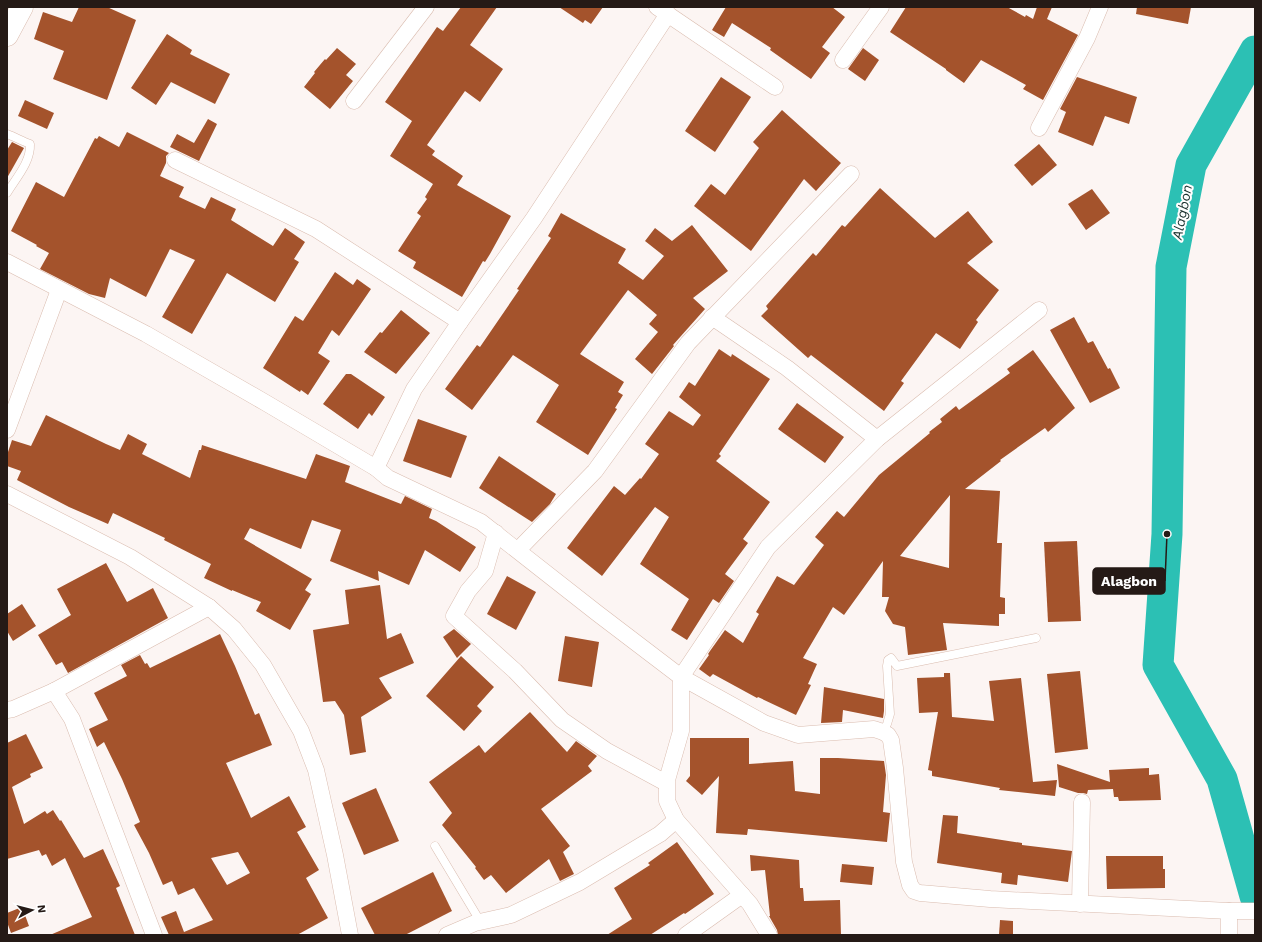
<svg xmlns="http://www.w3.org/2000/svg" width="1262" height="942" font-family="'Work Sans',sans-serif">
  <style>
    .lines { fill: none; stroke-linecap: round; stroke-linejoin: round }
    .river { stroke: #2cc0b4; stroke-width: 31 }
    .building { fill: #a4532c; fill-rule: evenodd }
    .lane-casing { stroke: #dabcaf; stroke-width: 9 }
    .street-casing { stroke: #dabcaf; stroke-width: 17 }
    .primary-casing { stroke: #dabcaf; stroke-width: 23 }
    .lane { stroke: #fff; stroke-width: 8 }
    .street { stroke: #fff; stroke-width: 16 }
    .primary { stroke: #fff; stroke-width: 22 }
    .labels { text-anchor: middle; stroke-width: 4; stroke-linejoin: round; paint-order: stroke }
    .water-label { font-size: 14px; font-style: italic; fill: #1a322f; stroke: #fff }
    .leader { fill: none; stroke: #251a16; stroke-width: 1.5 }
    .callout-dot { fill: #251a16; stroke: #fff; stroke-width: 1.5 }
    .callout { fill: #251a16; stroke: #251a16; stroke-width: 1.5 }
    .callout-label { font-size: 14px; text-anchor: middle; font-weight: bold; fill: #fff }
  </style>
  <rect width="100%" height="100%" fill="#fcf5f3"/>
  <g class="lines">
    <polyline class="river" points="1255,51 1191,165 1171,267 1167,534 1158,665 1222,779 1255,896"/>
  </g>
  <g class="building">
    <polygon points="79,7 107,7 136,20 107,100 53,79 64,51 34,39 43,12 72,22"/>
    <polygon points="461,7 497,7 470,45 503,69 480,102 465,91 427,145 435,151 432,155 463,176 457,185 511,216 490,254 485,262 483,261 462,297 413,268 416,262 398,251 421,216 417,213 427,199 425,197 433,184 390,156 412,121 385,102 437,27 443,31"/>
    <polygon points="559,7 603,7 591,24 585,20 583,23"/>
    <polygon points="726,7 832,7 845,17 822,47 830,53 811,79 770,50 771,48 732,23 724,37 712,30"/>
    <polygon points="906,7 1007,7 1025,17 1026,15 1033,19 1037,7 1052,7 1047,19 1078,35 1043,100 1023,89 1026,85 981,60 964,83 946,70 946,69 890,32"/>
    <polygon points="1137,7 1191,7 1188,24 1136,14"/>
    <polygon points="167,34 192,50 190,54 230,74 215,104 171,82 156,105 131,88"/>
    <polygon points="337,48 356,64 346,75 353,81 330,109 304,87 315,73 314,72 325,59 326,60"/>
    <polygon points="863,48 879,60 865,81 848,69"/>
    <polygon points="721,77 751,97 715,152 685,131"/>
    <polygon points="1077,77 1137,97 1129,124 1105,116 1093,146 1058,132 1066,112 1060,109"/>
    <polygon points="25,100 54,113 47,129 18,116"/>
    <polygon points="782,110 841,163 816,191 804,179 751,251 694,206 711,184 725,195 759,148 753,142"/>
    <polygon points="208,119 217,124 199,161 170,147 177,134 194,143"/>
    <polygon points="127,132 169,153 166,156 166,163 160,176 184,187 179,197 205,209 211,197 236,209 231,220 273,246 285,228 305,242 294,259 299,262 275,302 227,273 192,334 162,317 195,260 170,249 146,297 110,278 105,298 89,294 40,269 49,253 36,246 37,245 11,231 36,182 64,197 95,138 97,139 99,136 119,147"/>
    <polygon points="12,142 24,148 7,178 7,150"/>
    <polygon points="1039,144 1057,165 1032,186 1014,165"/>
    <polygon points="880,188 935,238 968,211 993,242 967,263 999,290 976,320 978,322 960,349 936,333 901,381 904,383 884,411 811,355 808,358 761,316 768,309 766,306 813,253 816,256 842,225 845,227"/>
    <polygon points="1092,189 1110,213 1086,230 1068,204"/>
    <polygon points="561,213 626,249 618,263 643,280 664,256 645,241 655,228 672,241 692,225 728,271 693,298 705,309 673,345 674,346 652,374 635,359 658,332 649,324 657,315 628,290 580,354 624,382 618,392 623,395 615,408 617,409 588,455 536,422 559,385 513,355 472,410 445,389 477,345 480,347 519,290 517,289 551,238 548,236"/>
    <polygon points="335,272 353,285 357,279 371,289 339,336 332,330 318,353 330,361 308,395 301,390 300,392 263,368 295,316 303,321"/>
    <polygon points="401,310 430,333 396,374 364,352 380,332 382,333"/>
    <polygon points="1074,317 1088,343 1093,341 1108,369 1110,368 1120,388 1090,403 1050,330"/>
    <polygon points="719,349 731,357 732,354 770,379 719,454 721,456 716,461 770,502 743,539 748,543 725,574 734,581 719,603 713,599 687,640 671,630 689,599 640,564 669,517 655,507 602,576 567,548 614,486 625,495 640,478 641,479 659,454 645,444 669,411 693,426 701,415 679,397 689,382 695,386"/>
    <path d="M1033 350 1075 408 1048 432 1045 428 1000 460 1001 461 965 489 1000 491 997 543H1002L1000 597 1005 598V614H999V626L943 623 947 650 908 655 905 627 893 624 885 611 889 597H882L883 561 844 615 833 607 803 658 817 664 808 684 811 685 796 715 758 697 757 698 713 674 710 677 699 669 709 655 708 654 710 651 725 630 743 643 759 614 756 612 777 576 794 585 824 545 815 537 837 511 844 517 879 475 930 433 929 432 942 422 940 419 956 406 959 410 1010 373 1007 369ZM950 495 949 568 900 556Z"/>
    <polygon points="346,374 351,374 385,397 372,416 369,413 358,429 323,404"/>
    <polygon points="797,403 844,437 825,463 778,429"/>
    <polygon points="46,415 106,444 120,450 128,434 147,444 142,454 190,478 199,450 201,450 202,445 306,479 316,454 350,466 345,482 401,504 405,496 432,509 429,518 436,521 476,547 460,572 425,550 409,585 378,571 379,581 330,561 341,530 312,520 301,549 250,528 244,539 312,579 305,590 311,594 290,630 256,611 261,602 232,590 232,591 204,578 211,564 164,540 165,538 113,513 108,524 69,507 17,480 21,471 7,466 7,455 12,440 31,446"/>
    <polygon points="418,419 467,436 451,478 403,461"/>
    <polygon points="499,456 556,494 550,504 532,522 479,488"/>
    <polygon points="1077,541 1081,621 1048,622 1044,542"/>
    <polygon points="106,563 127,602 153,588 168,618 68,673 62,662 56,665 38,635 71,615 57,589"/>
    <polygon points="507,576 536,592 516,630 487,614"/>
    <polygon points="380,585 387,639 401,633 414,663 379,678 392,698 361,717 366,752 350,755 344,715 335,701 323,702 313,630 349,624 345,590"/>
    <polygon points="22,604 36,626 13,641 7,631 7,614"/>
    <polygon points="454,629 471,644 457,658 443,637"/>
    <path d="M220 634 235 666 255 715 259 713 272 745 226 763 251 818 289 796 306 827 297 832 319 870 306 878 328 918 297 935H169L161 917 176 911 184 932 213 920 194 888 178 895 172 881 163 885 149 853 134 825 140 822 122 779 104 742 97 747 89 729 108 720 94 693 127 676 121 665 140 655 145 664 147 663 150 668ZM238 852 250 873 227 885 211 858Z"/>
    <polygon points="565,636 599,642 592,687 558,681"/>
    <polygon points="461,656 494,687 477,706 482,711 464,731 426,696"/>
    <polygon points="1080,671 1088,749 1055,753 1047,674"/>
    <polygon points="944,673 950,673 952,717 994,721 989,681 1021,678 1033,782 1057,780 1055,796 999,790 1000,788 932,776 932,771 928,770 938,712 919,713 917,678 944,677"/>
    <polygon points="824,687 884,699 884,711 883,718 843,710 842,722 821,723"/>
    <polygon points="530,712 567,752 576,741 597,756 588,766 592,771 541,809 570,846 563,852 574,874 560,881 549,859 506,893 491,875 484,880 475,868 476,867 442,825 452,813 429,782 479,745 485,753"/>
    <polygon points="26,734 43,768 30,774 31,777 12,787 24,824 45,811 47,814 53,810 60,821 61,820 84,858 103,849 120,886 116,888 135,935 50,935 92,917 65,858 52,866 46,854 42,856 39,850 7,859 7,743"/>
    <polygon points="690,738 749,738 749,764 793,761 795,791 820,794 820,758 838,758 884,761 886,775 883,812 890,813 887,842 748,829 747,835 716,833 719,776 702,795 686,781 690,776"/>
    <polygon points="1057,764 1110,782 1109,770 1149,768 1149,775 1159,774 1161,800 1119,801 1118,797 1114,797 1113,789 1088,790 1087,794 1083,793 1078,793 1059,787"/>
    <polygon points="376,788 399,841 364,855 342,803"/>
    <polygon points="943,815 958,816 957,833 1022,843 1022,845 1072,851 1068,882 1018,875 1017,885 1001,883 1002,873 937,863"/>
    <polygon points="677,842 714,894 685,914 684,913 650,935 607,935 632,919 614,888 650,865 648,863"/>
    <polygon points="750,855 799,860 800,888 803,888 804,901 840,900 841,935 778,935 777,930 769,916 770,916 765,870 751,871"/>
    <polygon points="1106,856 1163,856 1163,869 1165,869 1165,888 1107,889"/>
    <polygon points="842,864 874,867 872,885 840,882"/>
    <polygon points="433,872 452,911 405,935 375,935 361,908"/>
    <polygon points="22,907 29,926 11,933 7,922 7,913"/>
    <polygon points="1000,920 1013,921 1013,935 999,935"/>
  </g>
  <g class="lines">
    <g class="lane-casing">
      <g id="lane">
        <path d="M7 134C15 137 22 141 30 144 31 162 16 178 7 193"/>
        <polyline points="883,732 887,724 890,714 887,666 888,660 891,658 897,666 1036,638"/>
        <polyline points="435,846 480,921"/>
      </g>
    </g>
    <g class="street-casing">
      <g id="street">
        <polyline points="657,7 775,87"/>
        <polyline points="843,60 881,7"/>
        <polyline points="354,101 426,7"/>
        <polyline points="1039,128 1087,38 1100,7"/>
        <polyline points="175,160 316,229 460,322"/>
        <polyline points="7,262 146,334 266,403 376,468 388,478 481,522 597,613 681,677 764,723 798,735 874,729 883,732 888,735 891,740 895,768 904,862 910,885 914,891 920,893 990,899 1229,911 1255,911"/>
        <polyline points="712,317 787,368 877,439"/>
        <polyline points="7,430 59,290"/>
        <polyline points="376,468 414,389 460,322 534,218 668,14"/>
        <polyline points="7,494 130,557 209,607 234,629 263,665 301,731 316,770 335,855 350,935"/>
        <polyline points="496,533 485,571 468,591 454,616 515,671 562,720 607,751 666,783"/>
        <polyline points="518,550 595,471 688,343 851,174"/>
        <polyline points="54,691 72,719 154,935"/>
        <polyline points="7,710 13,709 54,691 209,607"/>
        <polyline points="1080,904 1082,802"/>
        <polyline points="447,935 475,923 511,915 580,882 660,834 676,820"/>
        <polyline points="686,935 742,895"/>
        <polyline points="769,935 750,904 676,820 667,801 667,780 681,731 681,677 768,547 877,439 1039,310"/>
        <polyline points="1229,935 1229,911"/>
      </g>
    </g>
    <g class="primary-casing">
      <polyline id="primary" points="7,35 22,7"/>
    </g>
    <use href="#lane" class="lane"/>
    <use href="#street" class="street"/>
    <use href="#primary" class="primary"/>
  </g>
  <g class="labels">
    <g class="water-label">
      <text transform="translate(1182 212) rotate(-79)" y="5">Alagbon</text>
    </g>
  </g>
  <path class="leader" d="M1167 534L1165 581"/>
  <circle class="callout-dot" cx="1167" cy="534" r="4"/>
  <rect class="callout" x="1093" y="568" width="72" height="26" rx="4"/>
  <g class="callout-label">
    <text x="1129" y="586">Alagbon</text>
  </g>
  <rect width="1262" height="942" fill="none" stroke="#251a16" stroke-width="16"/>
  <g transform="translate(32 910) rotate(83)" stroke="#ffffff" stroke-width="3" paint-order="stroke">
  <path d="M0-3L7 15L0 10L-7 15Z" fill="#251a16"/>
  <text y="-6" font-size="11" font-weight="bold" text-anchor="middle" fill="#251a16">N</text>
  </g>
</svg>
